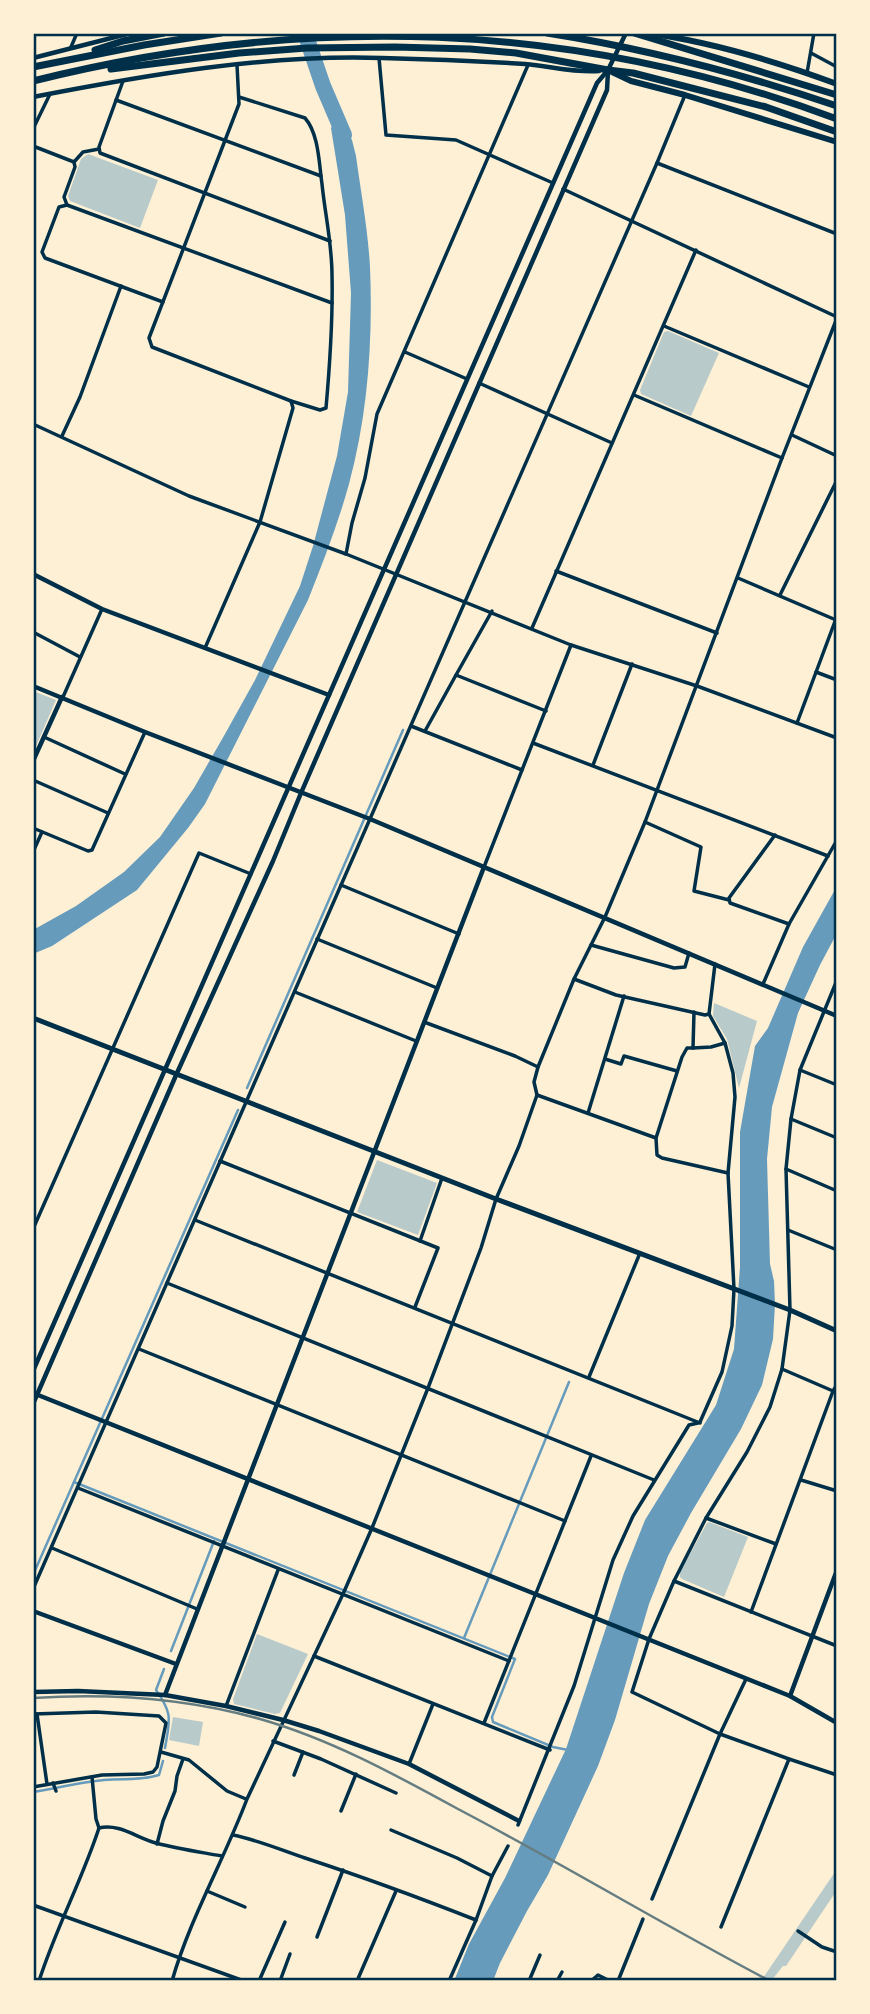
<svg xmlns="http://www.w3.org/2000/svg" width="870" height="2014" font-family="'Libre Baskerville',serif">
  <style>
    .green { fill: #b9caca }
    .water { fill: #669bbc }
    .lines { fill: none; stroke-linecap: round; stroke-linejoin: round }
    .stream { stroke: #669bbc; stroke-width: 2.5 }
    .river { stroke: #669bbc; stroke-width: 16 }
    .minor { stroke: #003049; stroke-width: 3.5 }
    .tertiary { stroke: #003049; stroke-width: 4.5 }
    .secondary { stroke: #003049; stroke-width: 5 }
    .trunk { stroke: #003049; stroke-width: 6 }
    .motorway { stroke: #003049; stroke-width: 7 }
    .rail { stroke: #657d81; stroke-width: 2.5 }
    .neatline { fill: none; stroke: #003049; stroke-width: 2.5 }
  </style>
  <rect width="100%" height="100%" fill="#fdf0d5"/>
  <g class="green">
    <polygon points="88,154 158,180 140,228 70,201 68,196 81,159"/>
    <polygon points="668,331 719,353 691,416 641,394 640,390 664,332"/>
    <polygon points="33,691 56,700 33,753"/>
    <polygon points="714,1003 757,1021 739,1088 727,1039 713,1016"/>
    <polygon points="377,1160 437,1183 418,1235 357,1212"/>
    <polygon points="709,1522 748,1537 724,1597 682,1579 680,1577 680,1572 707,1523"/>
    <polygon points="257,1634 308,1654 280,1713 275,1714 234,1704 233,1699"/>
    <polygon points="173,1717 203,1722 199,1746 169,1740"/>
    <polygon points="837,1869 837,1890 786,1966 783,1966 771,1981 761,1981"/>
  </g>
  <g class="water">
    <path d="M337 116 352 140 356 156C361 193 368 230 370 267 373 340 368 414 349 484 338 524 323 562 308 600L205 804 188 828 137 890 52 946 33 954V930L76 906 124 872 160 837 194 788 225 734 255 680 300 586 313 546 337 456 348 392 351 293 345 215 331 128Z"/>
    <polygon points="837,886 837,933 820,965 798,1013 772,1107 767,1159 770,1264 774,1281 775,1304 773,1339 762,1385 741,1429 691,1513 668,1556 649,1604 615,1720 598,1766 548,1875 527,1911 500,1963 493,1981 454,1981 469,1944 505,1878 566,1749 624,1573 645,1520 716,1405 734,1349 740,1267 740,1132 755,1046 768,1028 803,947"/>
  </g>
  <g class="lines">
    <g class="stream">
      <polyline points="247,1088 403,730"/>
      <polyline points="74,1482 515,1659 492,1717 493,1722 553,1747 568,1750"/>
      <polyline points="33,1575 238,1110"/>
      <polyline points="464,1638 569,1382"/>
      <polyline points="171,1651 214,1541"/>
      <path d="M164 1669 156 1690C173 1714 170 1719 165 1748"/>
      <path d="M33 1792C57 1788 81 1782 104 1780 124 1778 139 1781 159 1775L163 1761"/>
    </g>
    <polyline class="river" points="305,33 323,86 344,135"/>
    <g class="minor">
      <polyline points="71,47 77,33"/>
      <polyline points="811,53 837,67"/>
      <polyline points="379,58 386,135 456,140 553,183"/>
      <path d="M237 65 239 104 149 338 152 347 291 401 320 410 326 408C330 363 333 319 332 275 332 244 325 214 322 184 319 164 319 134 305 118L239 97"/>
      <polyline points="807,73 814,33"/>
      <polyline points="123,81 99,147 100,153 330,241"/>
      <polyline points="116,100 321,176"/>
      <polyline points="33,129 50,94"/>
      <polyline points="33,146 74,162 83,152 99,149"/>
      <polyline points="74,162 75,167 64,197 67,205 332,303"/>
      <polyline points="657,163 837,234"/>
      <polyline points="563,189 837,317"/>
      <polyline points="67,205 59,207 42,252 45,258 163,302"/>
      <polyline points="664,326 809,387"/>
      <polyline points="405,352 467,379"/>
      <polyline points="479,383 612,443"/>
      <polyline points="634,395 782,458"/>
      <polyline points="33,424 189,496 346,554 571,645 697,686 837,738"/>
      <polyline points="792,435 837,456"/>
      <polyline points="62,436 80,397 121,286"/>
      <polyline points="346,554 352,523 365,478 377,414 528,65"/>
      <polyline points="556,571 717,633"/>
      <polyline points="738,578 836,620"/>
      <polyline points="780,595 837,480"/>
      <polyline points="532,628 696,250"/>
      <polyline points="33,632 80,657"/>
      <polyline points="205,648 260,522 293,408 291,401"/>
      <polyline points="816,672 837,680"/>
      <polyline points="456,675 492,611"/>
      <polyline points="63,697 102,609"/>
      <polyline points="797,723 837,616"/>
      <polyline points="411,726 522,770"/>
      <polyline points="425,731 456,675 546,711"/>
      <polyline points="44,737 125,774"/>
      <polyline points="533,743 828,856"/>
      <polyline points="593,765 632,664"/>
      <polyline points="33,780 108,813"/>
      <polyline points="645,822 701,847 694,891 729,900"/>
      <polyline points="33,828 88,851 92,850 145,732"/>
      <polyline points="775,835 729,898 730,903 789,924"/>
      <polyline points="33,852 42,832"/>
      <polyline points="484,867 571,645"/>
      <polyline points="341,885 459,934"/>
      <polyline points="317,939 437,988"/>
      <polyline points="591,945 674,968 685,967 689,953"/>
      <polyline points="574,979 616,995 705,1015 709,1014"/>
      <polyline points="837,980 800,1070 791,1119 786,1169 790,1310 782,1369 770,1407 747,1452 706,1518 674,1581 649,1639 632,1692 720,1734 789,1759 837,1775"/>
      <polyline points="763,984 789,924 837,840"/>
      <polyline points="295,992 416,1041"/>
      <polyline points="424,1022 515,1056 538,1067"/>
      <polyline points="693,1048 711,1047 725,1043"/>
      <polyline points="605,1059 621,1064 624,1056 677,1071"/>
      <polyline points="800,1070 837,1085"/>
      <polyline points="537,1095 656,1138 657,1155 662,1158 728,1173"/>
      <polyline points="588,1113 624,996"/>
      <polyline points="791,1119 837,1138"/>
      <polyline points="656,1138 682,1057 687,1048 693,1048 694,1012"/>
      <polyline points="220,1161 438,1248 415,1307"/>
      <polyline points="786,1169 837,1191"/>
      <polyline points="195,1220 700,1423"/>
      <polyline points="33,1229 199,853 251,874"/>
      <polyline points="788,1230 837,1250"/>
      <polyline points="420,1241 442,1178"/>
      <polyline points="167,1283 654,1480"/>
      <polyline points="139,1349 565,1521"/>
      <polyline points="589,1377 640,1253"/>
      <polyline points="833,1391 837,1384"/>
      <polyline points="700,1422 722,1372 732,1326 734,1289 728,1173 735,1097 733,1073 725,1043 709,1014 715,964"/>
      <polyline points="801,1480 837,1491"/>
      <polyline points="78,1488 509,1661"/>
      <polyline points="706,1518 776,1544"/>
      <polyline points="52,1548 197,1609"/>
      <polyline points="674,1581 837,1646"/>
      <polyline points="33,1589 657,163 685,95"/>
      <polyline points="751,1612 833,1391 782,1369"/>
      <polyline points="314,1656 550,1750"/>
      <polyline points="226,1706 278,1570"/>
      <polyline points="33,1714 96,1712 159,1716 166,1723 157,1767 153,1772 144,1774 102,1775 33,1787"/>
      <polyline points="37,1714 47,1784"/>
      <polyline points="484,1723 591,1456"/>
      <polyline points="273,1741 321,1759 396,1793"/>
      <polyline points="161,1752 189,1760 227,1791 246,1799"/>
      <polyline points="409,1764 433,1704"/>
      <polyline points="294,1775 303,1752"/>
      <polyline points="92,1777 96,1819 99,1828"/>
      <polyline points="53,1783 56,1791"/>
      <polyline points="341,1811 356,1774"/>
      <polyline points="518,1825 574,1686 613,1560 633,1516 689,1425 698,1423"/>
      <polyline points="391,1830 457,1858 492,1876"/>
      <path d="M233 1835C258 1840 281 1850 305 1858 363 1877 420 1898 476 1920"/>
      <polyline points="157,1844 163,1821 175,1791 177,1776 183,1759"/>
      <polyline points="207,1891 245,1907"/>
      <polyline points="652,1899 720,1734 746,1679"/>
      <polyline points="33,1905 244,1981"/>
      <polyline points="721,1927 789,1759"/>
      <polyline points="798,1931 822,1947 837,1952"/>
      <polyline points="317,1937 343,1870"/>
      <path d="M39 1981C56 1928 82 1880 99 1828 119 1823 137 1838 156 1843 178 1849 200 1852 222 1856"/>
      <path d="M172 1981C190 1918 224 1860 247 1799L343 1594 372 1528 428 1388 481 1248 496 1199 519 1146 537 1095 534 1082 538 1067 574 979 605 917 645 822 782 458 837 318"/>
      <polyline points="259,1981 285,1922"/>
      <polyline points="280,1981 290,1954"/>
      <polyline points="357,1981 396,1891"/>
      <polyline points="449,1981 476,1920 492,1876 508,1846"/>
      <polyline points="529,1981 540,1955"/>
      <polyline points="557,1981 562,1972"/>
      <polyline points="591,1981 598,1975 610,1981"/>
      <polyline points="618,1981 643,1919"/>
    </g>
    <g class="tertiary">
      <polyline points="33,58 131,33"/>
      <path d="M33 97C146 75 266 54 382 58 430 59 478 61 525 64 550 66 574 73 599 71"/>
      <polyline points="33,574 102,609 329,695"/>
      <polyline points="33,686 145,732 370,819 837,1016"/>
      <polyline points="33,761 62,697"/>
      <polyline points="33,1371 597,83 608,70 626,33"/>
      <polyline points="33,1393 790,1696 837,1723"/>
      <polyline points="33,1404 177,1073 273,861 301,793 607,90 608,71"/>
      <polyline points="33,1611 176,1664"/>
      <polyline points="33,1692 78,1691 165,1695 226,1706 283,1720 319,1731 409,1764 519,1821"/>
      <polyline points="165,1695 484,867"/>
      <polyline points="790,1696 837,1570"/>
    </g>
    <polyline class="secondary" points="33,1018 496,1199 790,1310 837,1331"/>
    <g class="trunk">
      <path d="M647 33C712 42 775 61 837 84"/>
      <polyline points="612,72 631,81 685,95 837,142"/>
    </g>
    <g class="motorway">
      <path d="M547 33C648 49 740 73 837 106"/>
      <polyline points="634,33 837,95"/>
      <polyline points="95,50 123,41 164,33"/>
      <polyline points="33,67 144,45 221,33"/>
      <polyline points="111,69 239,53 307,48 395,47 470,49 516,53 608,70 633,73 766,107 837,132"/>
      <path d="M33 81C306 13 572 20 837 119"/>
    </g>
    <path class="rail" d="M33 1698C109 1693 186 1698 260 1719 330 1739 394 1774 458 1809 563 1864 665 1926 770 1981"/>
  </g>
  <rect width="870" height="2014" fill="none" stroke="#fdf0d5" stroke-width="70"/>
  <rect x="35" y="35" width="800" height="1944" class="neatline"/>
</svg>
